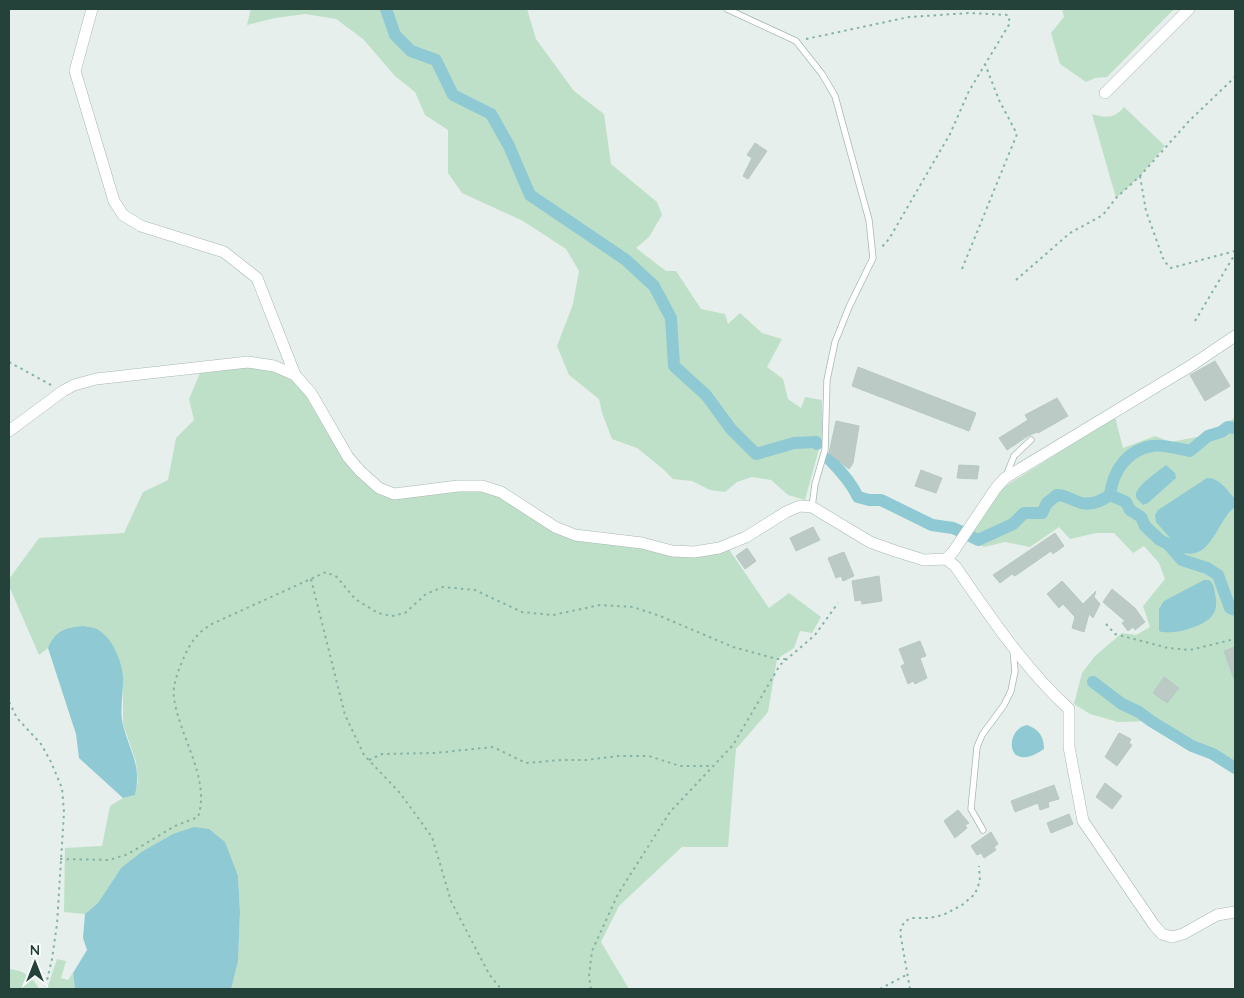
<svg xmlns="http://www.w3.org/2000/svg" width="1244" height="998" font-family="Quicksand,sans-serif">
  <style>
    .green { fill: #bfe0c8 }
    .water { fill: #8ec9d4 }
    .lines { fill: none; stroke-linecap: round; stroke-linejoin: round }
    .canal { stroke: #8ec9d4; stroke-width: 12 }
    .building { fill: #bbcac4; stroke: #b8c9c2 }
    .service-casing { stroke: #a8b8b2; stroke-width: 7 }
    .minor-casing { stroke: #a8b8b2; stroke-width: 12 }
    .path { stroke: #86b3a5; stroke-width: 2; stroke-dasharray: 2.5 4; stroke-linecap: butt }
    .service { stroke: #fff; stroke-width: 5.5 }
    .minor { stroke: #fff; stroke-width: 11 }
  </style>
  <rect width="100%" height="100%" fill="#e6efeb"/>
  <g class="green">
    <polygon points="251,9 527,9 536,39 574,91 604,114 611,164 657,202 662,215 649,237 636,248 666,271 676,271 701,309 725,314 728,324 740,313 762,333 782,339 767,367 783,379 788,399 801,408 805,397 822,400 822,438 805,500 788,495 771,480 752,477 737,482 725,492 710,490 692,481 673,479 663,469 637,448 612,439 602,413 599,399 569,375 557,346 573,304 579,271 566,249 523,221 462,193 448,173 448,130 425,115 415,92 395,76 363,39 336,19 305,14 275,18 247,25"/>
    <polygon points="1062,9 1174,9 1107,77 1095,78 1086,82 1060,64 1051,33 1064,17"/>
    <path d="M1124 107 1165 146 1140 176 1116 198 1092 114C1106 118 1114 119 1124 107Z"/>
    <polygon points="248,362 295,375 348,457 394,494 482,486 555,527 672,551 726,545 769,608 789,593 821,617 812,633 800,631 794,648 777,659 768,712 736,749 728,847 682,847 619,906 601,942 629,989 230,989 238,957 240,912 238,876 121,868 98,903 85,914 64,912 65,848 102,846 110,806 123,798 135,795 138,781 136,762 123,724 123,674 56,636 48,648 39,655 9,586 9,579 39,538 124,533 143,492 168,480 176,438 194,420 189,399 200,373 223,371 222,365"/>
    <polygon points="1115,417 1123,448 1155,436 1171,442 1202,436 1235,418 1235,768 1213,754 1192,746 1151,721 1118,722 1090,714 1074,704 1082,673 1095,656 1122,633 1136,635 1150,627 1143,606 1165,579 1159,563 1144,546 1133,553 1114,533 1096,533 1070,539 1059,527 1030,547 1005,542 984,547 968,539 1004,487"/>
    <polygon points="57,959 66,961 61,978 68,980 73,973 75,989 48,989 48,986"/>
    <path d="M9 969C23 970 33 977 39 989H9Z"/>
  </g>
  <g class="water">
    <path d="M1166 465 1175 473 1176 478 1148 503 1143 505C1141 502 1136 499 1136 496 1134 487 1159 471 1166 465Z"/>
    <path d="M1207 478C1220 478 1227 490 1235 499V507C1217 520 1212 560 1183 553L1156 522 1155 515 1158 510Z"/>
    <path d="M1204 580H1209C1214 584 1214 588 1215 594 1217 602 1217 611 1211 617 1202 627 1171 636 1159 631V609L1164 601Z"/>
    <path d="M83 626C86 627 91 627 94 628 111 634 121 659 123 675 124 691 119 710 123 725 130 753 142 765 135 795L123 798 79 758 76 734 48 648C56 630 65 628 83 626Z"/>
    <path d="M1027 725C1039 729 1044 737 1044 749 1005 776 1004 729 1027 725Z"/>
    <polygon points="194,827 209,829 225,842 238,876 240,912 238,961 231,989 75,989 73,973 87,950 83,938 85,914 98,903 121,868 143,851 173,834"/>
  </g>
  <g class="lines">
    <g class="canal">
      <polyline points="386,9 395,35 411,51 436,60 453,95 491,114 509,146 530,195 626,260 654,286 671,318 674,366 706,395 731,429 756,454 794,443 816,442 817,444"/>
      <path d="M829 459C841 471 851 482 858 497L869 500H881L932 525 953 528 962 532"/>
      <polyline points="1110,495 1126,502 1130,510 1141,517 1145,526 1160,540 1168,544 1182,560 1207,568 1218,575 1230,608 1235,610"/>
      <path d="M968 535 978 540 1013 524 1024 513H1042L1047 503 1057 495C1065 495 1068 498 1076 501 1088 507 1100 502 1110 495 1113 471 1127 450 1152 446 1161 444 1180 449 1190 451L1208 436 1221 432 1228 427 1235 428"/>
      <polyline points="1093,682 1122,704 1139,712 1151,721 1192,746 1213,754 1235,768"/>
    </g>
  </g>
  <g class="building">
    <polygon points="755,143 767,151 748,179 743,176 752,158 747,155"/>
    <polygon points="1215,361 1230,386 1205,401 1190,375"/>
    <polygon points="858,367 976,413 969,431 852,386"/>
    <polygon points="1057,398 1068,416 1038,433 1037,432 1028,436 1007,450 999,438 1028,420 1025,415"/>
    <polygon points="836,421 859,426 853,463 849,469 829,453"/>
    <polygon points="959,465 979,466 977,479 957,478"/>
    <polygon points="921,470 942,478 936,493 915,486"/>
    <polygon points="813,527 820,540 796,551 790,538"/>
    <polygon points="1055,533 1064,546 1053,554 1051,551 1015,576 1012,574 1000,583 993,575"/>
    <polygon points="747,548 756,561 745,569 736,556"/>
    <polygon points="844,552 854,576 843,581 841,576 836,578 828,558"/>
    <polygon points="879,576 882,601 862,604 861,600 855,601 852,581"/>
    <polygon points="1062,581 1083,604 1096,591 1094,597 1100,604 1093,618 1089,614 1084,632 1072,628 1075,617 1063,604 1059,608 1047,594"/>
    <polygon points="1112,589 1135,608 1145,622 1135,630 1133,627 1128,631 1122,623 1125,621 1103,602"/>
    <polygon points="920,641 926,656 920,658 927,678 915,684 913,681 908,684 901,666 905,664 899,649"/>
    <polygon points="1235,647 1235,678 1234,679 1224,651"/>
    <polygon points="1164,677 1179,688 1167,703 1153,693"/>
    <polygon points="1119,733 1131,739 1129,743 1132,745 1117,766 1105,757"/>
    <polygon points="1105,783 1122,796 1112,809 1096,797"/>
    <polygon points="1054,785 1059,799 1048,802 1049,807 1040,810 1038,803 1015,812 1011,801"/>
    <polygon points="958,810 969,823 965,825 967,828 955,838 944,821"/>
    <polygon points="1069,814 1073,824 1051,833 1047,823"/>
    <polygon points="991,832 998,844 994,847 996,850 984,858 981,853 977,855 971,846"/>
  </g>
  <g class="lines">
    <g class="service-casing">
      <g id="service">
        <polyline points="727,9 796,41 822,74 835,96 869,220 873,258 849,307 835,342 827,380 825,450 815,484 812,507"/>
        <polyline points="1006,476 1014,456 1031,440"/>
        <polyline points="983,830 971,809 977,747 982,735 1004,705 1011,691 1015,671 1013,650"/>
      </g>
    </g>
    <g class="minor-casing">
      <g id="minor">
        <polyline points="92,9 75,71 114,201 123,215 141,226 224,252 257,278 295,375"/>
        <polyline points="1105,93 1189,9"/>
        <polyline points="9,431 63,391 74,385 96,379 248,362 274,366 295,375 311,393 348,457 360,471 379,488 394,494 458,486 482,486 501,492 555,527 575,535 642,543 672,551 694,552 719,548 746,537 786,512 800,506 812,507 870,542 895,551 924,560 946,559 953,552 996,488 1005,478 1192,365 1235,336"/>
        <path d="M946 559 955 566C990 616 1024 668 1069 709V747L1083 821 1154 925 1162 934 1172 937 1183 934 1217 915 1235 912"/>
      </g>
    </g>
    <g class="path">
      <polyline points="806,39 909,17 970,13 1008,15 1010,23 969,91 950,134 889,239 881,248"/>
      <polyline points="1140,176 1146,211 1164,261 1171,268 1235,251"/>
      <polyline points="962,269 1017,134 999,100 985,64"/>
      <polyline points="1016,280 1070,233 1103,215 1116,198 1140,176 1190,120 1235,77"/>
      <polyline points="1195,321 1235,254"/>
      <polyline points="9,362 51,385"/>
      <polyline points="311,579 345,715 364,755 400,793 432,837 451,901 489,974 501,989"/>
      <polyline points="1106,624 1115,634 1168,648 1190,650 1235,639"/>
      <polyline points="9,702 17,718 41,744 51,762 62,788 64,812 57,924 52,959 45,989"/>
      <polyline points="369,760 382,754 435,753 493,747 526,763 562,760 586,760 618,756 649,756 680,766 714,766"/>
      <path d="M60 859 109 860 128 854 175 826 198 817C211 779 179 736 174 698 172 685 179 669 184 657 191 642 198 631 214 623L326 572 337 577 355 599 378 613 392 616 405 613 426 594 443 587 475 590 522 612 553 615 600 605 633 607 660 616 733 647 777 659H788"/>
      <polyline points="591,989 589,976 592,951 618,894 670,812 733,745 780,665 815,635 838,603"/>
      <polyline points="880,989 908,974"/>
      <polyline points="910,989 900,932 904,922 911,918 929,918 943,915 962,905 975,894 980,881 979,866"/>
    </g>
    <use href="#service" class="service"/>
    <use href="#minor" class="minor"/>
  </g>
  <rect width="1244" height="998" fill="none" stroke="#24423a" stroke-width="20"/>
  <g transform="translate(35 963)" stroke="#f7fbf9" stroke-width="4" paint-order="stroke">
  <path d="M0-4L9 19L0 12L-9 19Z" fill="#24423a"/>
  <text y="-8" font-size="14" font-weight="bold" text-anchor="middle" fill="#24423a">N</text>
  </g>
</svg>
